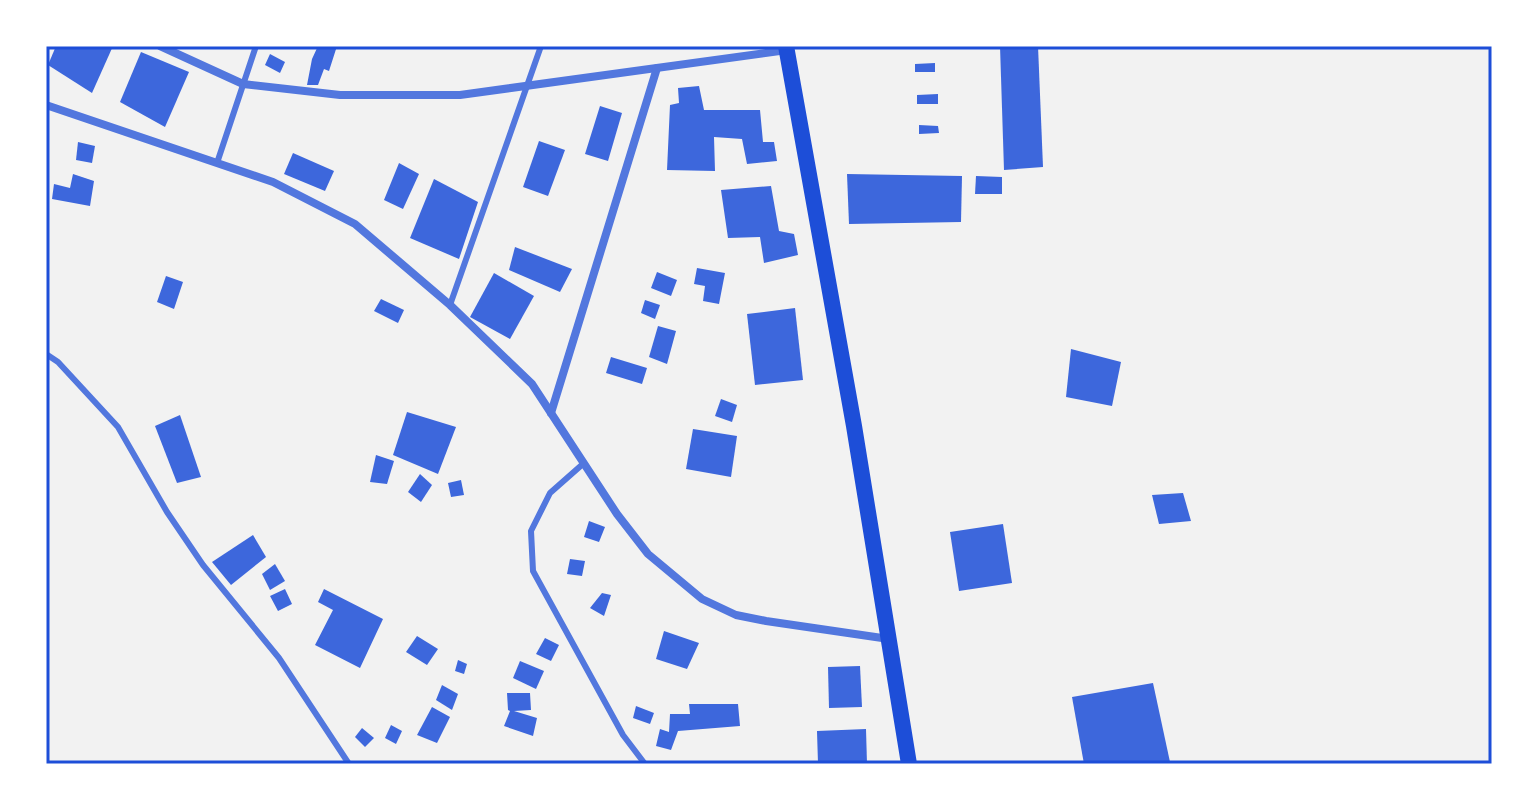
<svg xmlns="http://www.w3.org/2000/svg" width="1538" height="810" font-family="Arial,sans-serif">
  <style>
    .building { fill: #3d67dc }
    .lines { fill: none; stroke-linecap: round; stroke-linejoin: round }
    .service { stroke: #5277de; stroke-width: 6 }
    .minor { stroke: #5277de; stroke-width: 8 }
    .secondary { stroke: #1d4ed8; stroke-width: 16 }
    .neatline { fill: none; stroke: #1d4ed8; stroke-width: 3 }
  </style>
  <rect width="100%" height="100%" fill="#f2f2f2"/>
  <g class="building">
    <polygon points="56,46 113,46 92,93 48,65"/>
    <polygon points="318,46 337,46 329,71 324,69 318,85 307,85 312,59"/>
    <polygon points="1000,46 1038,46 1043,167 1004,170"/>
    <polygon points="141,52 189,72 165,127 120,102"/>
    <polygon points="270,54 285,62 280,73 265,65"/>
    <polygon points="935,63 935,72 915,72 915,64"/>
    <polygon points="699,86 704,110 760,110 763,142 774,142 777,161 747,164 742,139 714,137 715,171 667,170 670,105 679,103 678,88"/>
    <polygon points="938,94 938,104 917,104 917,95"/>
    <polygon points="600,106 622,113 608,161 585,154"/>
    <polygon points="919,125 938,126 939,133 919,134"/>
    <polygon points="539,141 565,150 548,196 523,187"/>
    <polygon points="78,142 95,146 92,163 76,160"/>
    <polygon points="293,153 334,171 325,191 284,174"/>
    <polygon points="399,163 419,174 403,209 384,200"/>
    <polygon points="73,174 94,181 90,206 52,199 54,184 70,188"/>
    <polygon points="847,174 962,176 961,222 849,224"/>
    <polygon points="976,176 1002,177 1002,194 975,194"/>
    <polygon points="434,179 478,202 459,259 410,238"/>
    <polygon points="771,186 779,231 794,234 798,255 764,263 760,237 728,238 721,190"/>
    <polygon points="515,247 572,269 560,292 509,270"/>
    <polygon points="697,268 725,273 719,304 703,301 705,286 694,284"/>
    <polygon points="657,272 677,280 671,296 651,288"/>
    <polygon points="494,273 534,296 510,339 470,317"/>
    <polygon points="166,276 183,282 174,309 157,302"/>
    <polygon points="381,299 404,310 398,323 374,311"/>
    <polygon points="645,300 660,305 655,319 641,313"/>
    <polygon points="795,308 803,380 755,385 747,314"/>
    <polygon points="658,326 676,331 667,364 649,357"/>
    <polygon points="1071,349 1121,362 1112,406 1066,397"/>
    <polygon points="611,357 647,368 642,384 606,373"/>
    <polygon points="721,399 737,405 732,422 715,416"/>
    <polygon points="407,412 456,427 438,474 393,455"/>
    <polygon points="180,415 201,477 177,483 155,426"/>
    <polygon points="693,429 737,436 731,477 686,469"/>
    <polygon points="376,455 394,461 387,484 370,482"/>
    <polygon points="420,474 432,485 421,502 408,492"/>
    <polygon points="461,480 464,495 451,497 448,483"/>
    <polygon points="1183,493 1191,521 1159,524 1152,495"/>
    <polygon points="589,521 605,527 599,542 584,537"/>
    <polygon points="1003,524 1012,583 959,591 950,532"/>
    <polygon points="253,535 266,557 231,585 212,562"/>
    <polygon points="570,559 585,561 582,576 567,574"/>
    <polygon points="275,564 285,581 270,590 262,574"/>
    <polygon points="285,589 292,604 278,611 270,596"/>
    <polygon points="324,589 383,619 360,668 315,645 333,610 318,602"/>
    <polygon points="602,593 611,595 604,616 590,608"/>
    <polygon points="664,631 699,643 687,669 656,659"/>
    <polygon points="417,636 438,649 427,665 406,652"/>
    <polygon points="545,638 559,645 551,661 536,654"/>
    <polygon points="458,660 467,664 464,674 455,671"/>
    <polygon points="520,661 544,671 536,689 513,678"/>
    <polygon points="860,666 862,707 829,708 828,667"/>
    <polygon points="1153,683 1170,762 1157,764 1084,764 1072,697"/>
    <polygon points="442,685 458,694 452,710 436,700"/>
    <polygon points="507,693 530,693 531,710 514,711 537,718 533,736 504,726 510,711 508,710"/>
    <polygon points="689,704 738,704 740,726 678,731 671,750 656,746 660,729 669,732 670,714 690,714"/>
    <polygon points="636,706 654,713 650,724 633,718"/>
    <polygon points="432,707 450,717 437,743 417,735"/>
    <polygon points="391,725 402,731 396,744 385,738"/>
    <polygon points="362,728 374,738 365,747 355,737"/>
    <polygon points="866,729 867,764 818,764 817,731"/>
  </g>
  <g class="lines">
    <g class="service">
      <polyline points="217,163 256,46"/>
      <polyline points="450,305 541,46"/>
      <polyline points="46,354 58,362 118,427 167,512 203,565 279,658 349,764"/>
      <polyline points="584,463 550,493 531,531 533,571 623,735 645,764"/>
    </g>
    <g class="minor">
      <polyline points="160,46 243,84 340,95 460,95 787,50"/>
      <polyline points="46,105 273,182 355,224 450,305 532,384 617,514 648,554 702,599 736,615 766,621 889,639"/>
      <polyline points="551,413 657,68"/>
    </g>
    <polyline class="secondary" points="786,46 854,426 909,764"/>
  </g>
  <rect width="1538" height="810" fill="none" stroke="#ffffff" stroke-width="96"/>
  <rect x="48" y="48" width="1442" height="714" class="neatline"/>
</svg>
